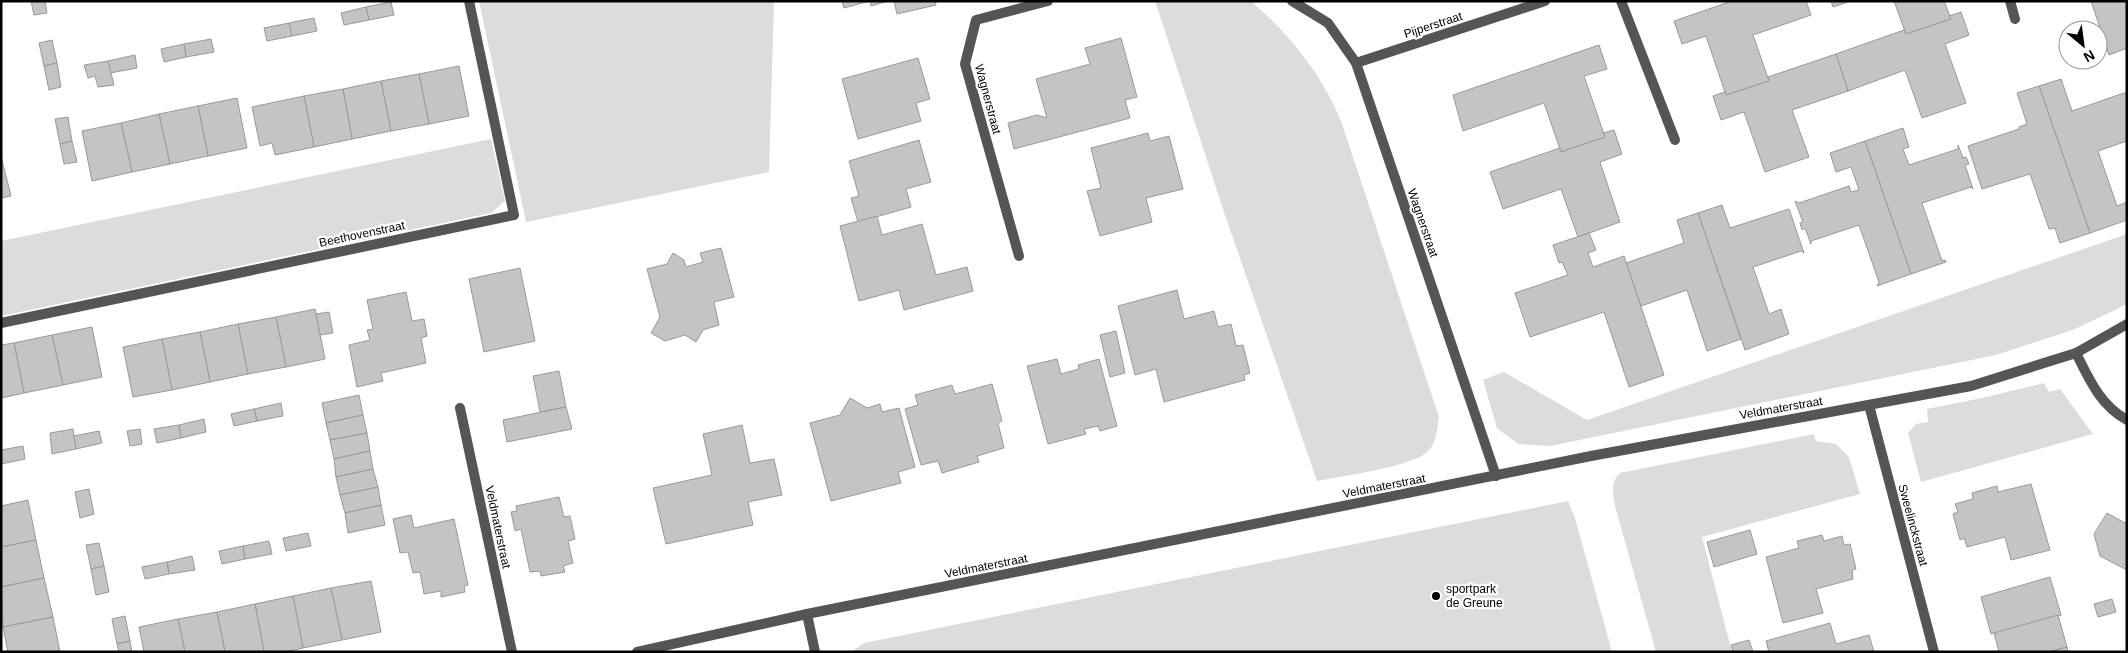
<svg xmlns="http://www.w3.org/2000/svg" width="2128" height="653" font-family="Helvetica,sans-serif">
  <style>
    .green { fill: #dcdcdc }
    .building { fill: #c4c4c4; stroke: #999 }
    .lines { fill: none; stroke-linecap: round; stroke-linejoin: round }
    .service { stroke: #555; stroke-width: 10 }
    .pedestrian { stroke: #555; stroke-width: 10 }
    .minor { stroke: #555; stroke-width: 10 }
    .tertiary { stroke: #555; stroke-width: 10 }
    .poi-dot { fill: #000; stroke: #fff; stroke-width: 2 }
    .labels { text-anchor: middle; stroke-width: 4.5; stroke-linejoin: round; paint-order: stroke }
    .street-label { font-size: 12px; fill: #000; stroke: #fff }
    .poi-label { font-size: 12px; fill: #000; stroke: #fff; text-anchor: start }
  </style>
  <rect width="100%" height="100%" fill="#fff"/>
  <g class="green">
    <polygon points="479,1 774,1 769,172 526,222"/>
    <path d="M1155 1H1251C1290 35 1321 73 1341 121L1439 417C1437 429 1437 441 1429 450 1416 467 1340 476 1317 481L1224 212Z"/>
    <polygon points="491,139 505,201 491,213 1,316 1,241"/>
    <polygon points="2127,234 2127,304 2075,329 1996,355 1550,446 1518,444 1497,428 1483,380 1504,372 1587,420"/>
    <polygon points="2044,383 2049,392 2060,389 2093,434 1921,482 1908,433 1916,424 1928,422 1927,409 1982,398"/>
    <path d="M1814 434 1816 441 1836 444 1849 457 1860 494 1702 537 1732 652H1656L1615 506C1613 492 1610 483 1620 473Z"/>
    <polygon points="1568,501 1575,518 1612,652 851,652 864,643"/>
  </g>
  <g class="building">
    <polygon points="31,1 45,1 47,13 34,15"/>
    <polygon points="842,1 888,1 871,6 870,1 844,8"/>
    <polygon points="894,1 935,1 936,5 897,14"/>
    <polygon points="1732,1 1806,1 1811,15 1753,35 1769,81 1726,95 1706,36 1682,44 1674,21"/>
    <polygon points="1831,1 1851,1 1833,7"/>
    <polygon points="1894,1 1944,1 1951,19 1906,34"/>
    <polygon points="2091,1 2127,1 2127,48 2109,55"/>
    <polygon points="391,2 394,15 369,20 366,7"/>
    <polygon points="366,7 369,20 344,25 341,13"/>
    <polygon points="1961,12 1969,35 1945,44 1966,103 1922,118 1905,70 1848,91 1836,54 1904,30 1906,34 1951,19 1949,16"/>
    <polygon points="314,18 317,31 292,36 289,23"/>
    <polygon points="289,23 292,36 267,41 264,28"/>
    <polygon points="1121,38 1137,97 1125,100 1130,118 1014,149 1008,123 1037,115 1047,118 1036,79 1090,64 1085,48"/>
    <polygon points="211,39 214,52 186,57 184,44"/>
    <polygon points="52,40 57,63 44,66 39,43"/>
    <polygon points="184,44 186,57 164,62 161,49"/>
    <polygon points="1599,45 1607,69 1584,76 1605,137 1561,152 1544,103 1463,131 1453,95"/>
    <polygon points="1836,54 1848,91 1792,110 1809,157 1765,172 1744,112 1721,120 1713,96 1725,92 1726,95 1769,81 1768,77"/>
    <polygon points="135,55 137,68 110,73 108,61"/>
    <polygon points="918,58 930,99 916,103 921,121 858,139 842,79"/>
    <polygon points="108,61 114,85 98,87 95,76 88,78 84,65"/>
    <polygon points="57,63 61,87 49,90 44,66"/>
    <polygon points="459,66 469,116 429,124 419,74"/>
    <polygon points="419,74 429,124 391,131 381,81"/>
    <polygon points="2061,79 2072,111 2127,92 2127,141 2098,151 2117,206 2127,202 2127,220 2090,233 2039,86"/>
    <polygon points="381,81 391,131 352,139 343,89"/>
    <polygon points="2039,86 2090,233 2060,243 2055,228 2049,229 2030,174 1982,189 1968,146 2019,129 2019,127 2027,124 2017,93"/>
    <polygon points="343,89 352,139 314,147 304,96"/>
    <polygon points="304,96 314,147 275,155 272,143 260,146 252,107"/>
    <polygon points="237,98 247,148 208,156 198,106"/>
    <polygon points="198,106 208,156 170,164 159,114"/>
    <polygon points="159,114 170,164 132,172 121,123"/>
    <polygon points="68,117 72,141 60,144 55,119"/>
    <polygon points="121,123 132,172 92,181 82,131"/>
    <polygon points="1903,128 1909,147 1903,149 1909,165 1958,149 1958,145 1963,158 1966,157 1969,164 1965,165 1973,189 1971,187 1922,203 1942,261 1945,260 1946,262 1911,274 1865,141"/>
    <polygon points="1614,130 1622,154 1600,162 1620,222 1578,237 1561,189 1503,209 1490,172 1560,148 1561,152 1605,137 1603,133"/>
    <polygon points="1148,133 1150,141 1169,136 1183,189 1146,198 1152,222 1100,236 1087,191 1101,188 1091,148"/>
    <polygon points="919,140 931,182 906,189 911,207 858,222 851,198 859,196 849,161"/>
    <polygon points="72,141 77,162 64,164 60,144"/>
    <polygon points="1865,141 1911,274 1877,286 1879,282 1859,225 1811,241 1811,244 1805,228 1802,230 1800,223 1803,222 1795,201 1799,203 1849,186 1851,192 1859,190 1851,167 1836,172 1830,153"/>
    <polygon points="1,156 11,196 1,198"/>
    <polygon points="1722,205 1730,228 1789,209 1804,253 1801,251 1753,267 1769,314 1781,309 1789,334 1745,350 1698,213"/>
    <polygon points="1698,213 1741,339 1707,351 1687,290 1641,306 1626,263 1684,243 1677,220"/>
    <polygon points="877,216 882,235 922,224 936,275 967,267 973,291 904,310 899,290 859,301 840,226"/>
    <polygon points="1589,233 1596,250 1588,253 1593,267 1624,256 1664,375 1629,387 1604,312 1530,337 1515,293 1568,275 1562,262 1559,263 1553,245"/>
    <polygon points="721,248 734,297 714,302 719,325 703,330 696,342 685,335 665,341 651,333 660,317 647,269 667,264 673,253 684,260 686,267 703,262 700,253"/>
    <polygon points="520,268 535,341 484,352 469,279"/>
    <polygon points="1177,290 1184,319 1214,311 1218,327 1231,324 1236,346 1243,345 1250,373 1244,375 1245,380 1164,402 1156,369 1135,375 1118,306"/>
    <polygon points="406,292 412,321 424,319 427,336 421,338 426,363 381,373 383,381 357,387 349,345 370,340 367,330 373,329 367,300"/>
    <polygon points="315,309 325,359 286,367 276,317"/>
    <polygon points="329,312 333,333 320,335 316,314"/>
    <polygon points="276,317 286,367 248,374 238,324"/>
    <polygon points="238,324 248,374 210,382 200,332"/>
    <polygon points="92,327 102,377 63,385 52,335"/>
    <polygon points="1116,331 1125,373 1110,377 1100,335"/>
    <polygon points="200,332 210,382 172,390 162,339"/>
    <polygon points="52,335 63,385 24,393 14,343"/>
    <polygon points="162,339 172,390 133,397 123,347"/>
    <polygon points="14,343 24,393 1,398 1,345"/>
    <polygon points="1057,359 1061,374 1079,369 1078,365 1099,359 1117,426 1100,431 1098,426 1084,429 1086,434 1048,444 1027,366"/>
    <polygon points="559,371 566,407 540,412 533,376"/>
    <polygon points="992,384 1002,421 998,423 1004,448 977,456 979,462 942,473 938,461 921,465 905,409 918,405 915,395 952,385 955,394"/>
    <polygon points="359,395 363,415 326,423 322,403"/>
    <polygon points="850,398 867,408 880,404 882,412 899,408 915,467 898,472 901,483 831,501 810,423 840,415"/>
    <polygon points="281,403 283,416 257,421 254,409"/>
    <polygon points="566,407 572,429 507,442 503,420"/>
    <polygon points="254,409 257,421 234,426 231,414"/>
    <polygon points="363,415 367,433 330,440 326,423"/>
    <polygon points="204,419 206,432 181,438 179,425"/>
    <polygon points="179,425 181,438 157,443 154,429"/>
    <polygon points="742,425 750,463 774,459 782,495 748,502 753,525 666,544 653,488 712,475 703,434"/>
    <polygon points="73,429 76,449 52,454 50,433"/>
    <polygon points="140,429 142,444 130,446 127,431"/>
    <polygon points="99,431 102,443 76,449 74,436"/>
    <polygon points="367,433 370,451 334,459 330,440"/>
    <polygon points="23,446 25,459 1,464 1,450"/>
    <polygon points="370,451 373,469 336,477 334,459"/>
    <polygon points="373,469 378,487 340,495 336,477"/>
    <polygon points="2031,484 2050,550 2011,560 2005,537 1967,547 1964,538 1960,540 1953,514 1958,512 1955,504 1973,499 1972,493 1997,486 1998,492"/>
    <polygon points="378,487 381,505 345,513 340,495"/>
    <polygon points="89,489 94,514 80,518 75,492"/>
    <polygon points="559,497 564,517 570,516 575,539 568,541 573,563 563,566 565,572 541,576 540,571 530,572 521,529 515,531 511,512 517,511 516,506"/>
    <polygon points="28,500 36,540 1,547 1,506"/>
    <polygon points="381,505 385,525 348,533 345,513"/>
    <polygon points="2107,513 2127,524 2127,570 2100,556 2094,534"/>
    <polygon points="411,515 414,528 454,519 468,585 464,586 465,592 441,597 441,591 424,594 420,572 413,573 408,552 400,553 393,519"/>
    <polygon points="1750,530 1757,554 1714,567 1707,542"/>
    <polygon points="308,533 311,546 286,551 283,538"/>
    <polygon points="1822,535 1824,541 1842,536 1844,545 1850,544 1856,569 1852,570 1853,579 1816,589 1823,613 1783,623 1766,557 1799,548 1797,541"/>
    <polygon points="36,540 44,578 1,587 1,547"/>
    <polygon points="269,541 272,554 245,559 243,546"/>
    <polygon points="99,543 104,566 91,569 86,545"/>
    <polygon points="243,546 245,559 222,564 219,551"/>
    <polygon points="192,556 195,570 169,574 167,562"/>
    <polygon points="167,562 169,574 145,579 142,567"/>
    <polygon points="104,566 109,592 96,595 91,569"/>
    <polygon points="2050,577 2061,615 1991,634 1981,597"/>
    <polygon points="44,578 53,617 3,627 1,587"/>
    <polygon points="371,581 381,632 342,640 331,588"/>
    <polygon points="331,588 342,640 303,648 293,596"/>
    <polygon points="293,596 303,648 285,652 264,652 255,604"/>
    <polygon points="2112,599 2116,612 2098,617 2094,604"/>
    <polygon points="255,604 264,652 225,652 217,612"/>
    <polygon points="217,612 225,652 185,652 178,619"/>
    <polygon points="2058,615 2067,647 2048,652 1999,652 1994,633"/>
    <polygon points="125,616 130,641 117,644 112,619"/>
    <polygon points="53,617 60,652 8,652 3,627"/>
    <polygon points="178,619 185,652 144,652 139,627"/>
    <polygon points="1830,623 1836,644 1869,635 1874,652 1769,652 1766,641"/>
    <polygon points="1749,640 1753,652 1733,652 1731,645"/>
    <polygon points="130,641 132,652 119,652 117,644"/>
    <polygon points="2067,647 2068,652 2048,652"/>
  </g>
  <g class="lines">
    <polyline class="service" points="460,408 512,652"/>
    <polyline class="pedestrian" points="1,323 514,215 469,1"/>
    <g class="minor">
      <polyline points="1292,1 1328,23 1356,63 1496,476"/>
      <polyline points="1621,1 1675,140"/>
      <polyline points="2010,1 2015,19"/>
      <polyline points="1356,63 1545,1"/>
      <polyline points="1019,256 965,64 976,20 1048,1"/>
      <path d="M2076 353C2089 379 2100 405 2127 420"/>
      <polyline points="1869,405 1934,652"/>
      <polyline points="807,614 815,652"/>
    </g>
    <polyline class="tertiary" points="637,652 807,614 1591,456 1971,386 2076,353 2127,324"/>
  </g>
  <circle class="poi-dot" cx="1436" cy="596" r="5"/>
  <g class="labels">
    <g class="street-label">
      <text transform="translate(1433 25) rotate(-18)" y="4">Pijperstraat</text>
      <text transform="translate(988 99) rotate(75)" y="4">Wagnerstraat</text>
      <text transform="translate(1423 223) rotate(71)" y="4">Wagnerstraat</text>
      <text transform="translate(362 234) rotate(-12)" y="4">Beethovenstraat</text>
      <text transform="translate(1781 408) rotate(-10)" y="4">Veldmaterstraat</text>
      <text transform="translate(1384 486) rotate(-11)" y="4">Veldmaterstraat</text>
      <text transform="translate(1913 525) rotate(75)" y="4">Sweelinckstraat</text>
      <text transform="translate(498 527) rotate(78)" y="4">Veldmaterstraat</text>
      <text transform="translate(986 566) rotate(-11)" y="4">Veldmaterstraat</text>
    </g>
    <g class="poi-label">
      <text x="1446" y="593">sportpark<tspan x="1446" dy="14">de Greune</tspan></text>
    </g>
  </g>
  <rect width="2128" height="653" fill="none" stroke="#000000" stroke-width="5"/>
  <g transform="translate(2083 45) rotate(151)"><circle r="24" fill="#ffffff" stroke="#999999"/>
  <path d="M0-4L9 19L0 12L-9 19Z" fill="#000000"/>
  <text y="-8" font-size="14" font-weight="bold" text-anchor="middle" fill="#000000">N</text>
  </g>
</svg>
